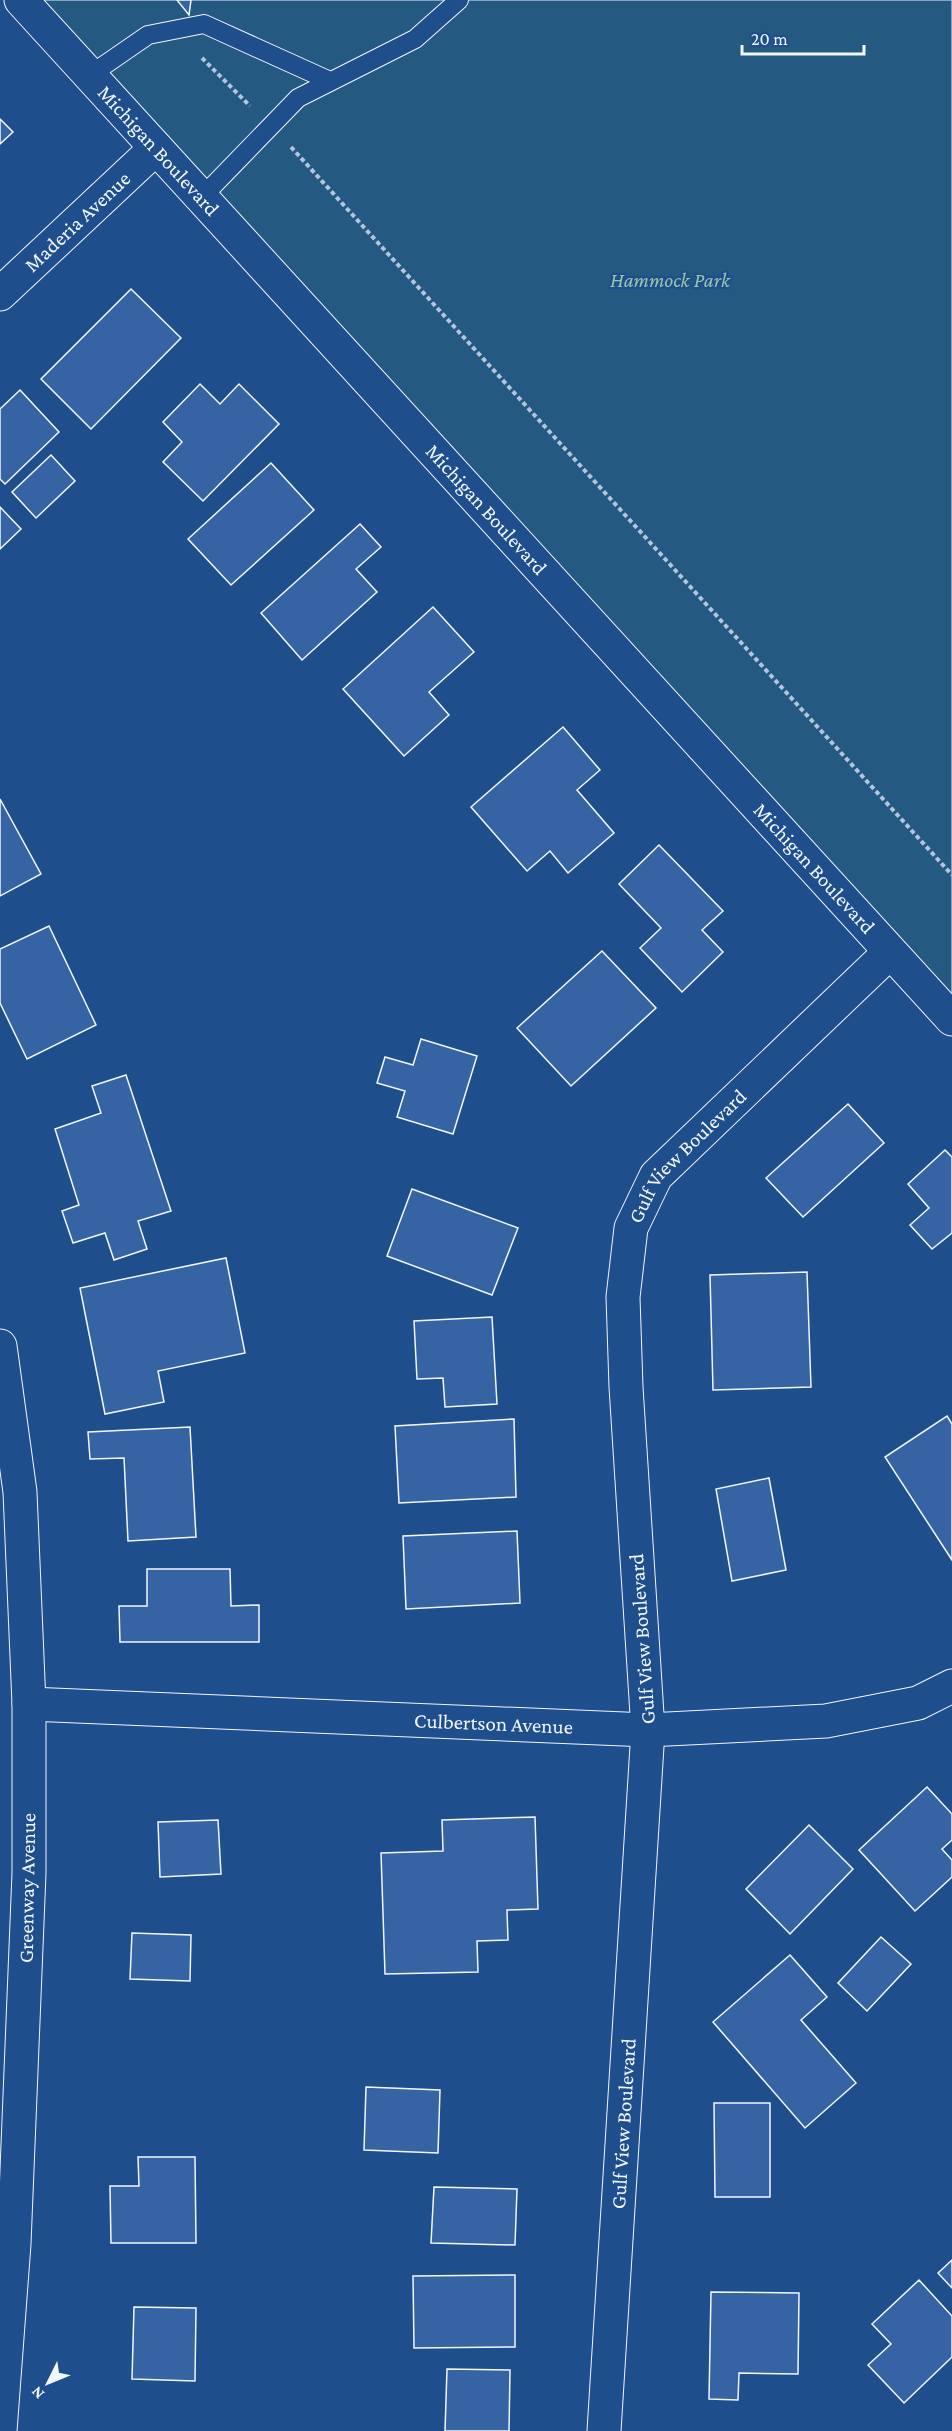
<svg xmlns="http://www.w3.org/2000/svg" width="952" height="2431" font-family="'Crimson Pro',serif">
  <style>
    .green { fill: #245a82; stroke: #a8bbd7; stroke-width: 1.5 }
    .building { fill: #3563a3; stroke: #f2f6ff; stroke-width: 1.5 }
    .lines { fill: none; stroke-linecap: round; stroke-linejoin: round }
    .service-casing { stroke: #f2f6ff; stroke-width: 20 }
    .minor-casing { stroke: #f2f6ff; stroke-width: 35 }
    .tertiary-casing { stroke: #f2f6ff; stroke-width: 35 }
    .path { stroke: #b3c4dc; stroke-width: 4; stroke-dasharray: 4.5 3; stroke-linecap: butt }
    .service { stroke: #1f4e8c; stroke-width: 18 }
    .minor { stroke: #1f4e8c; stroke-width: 33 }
    .tertiary { stroke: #1f4e8c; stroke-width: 33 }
    .labels { text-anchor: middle; stroke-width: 4.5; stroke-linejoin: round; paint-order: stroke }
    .street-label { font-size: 21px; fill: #f2f6ff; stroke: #1f4e8c }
    .park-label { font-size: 21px; font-style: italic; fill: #97c8a6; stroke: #1f4e8c }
  </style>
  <rect width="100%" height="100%" fill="#1f4e8c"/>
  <polygon class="green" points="32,0 952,0 952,998"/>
  <g class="building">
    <polygon points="177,0 191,0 189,15"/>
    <polygon points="0,119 13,132 0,144"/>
    <polygon points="131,289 181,338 91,429 41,379"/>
    <polygon points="200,384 220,404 239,384 279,424 203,501 163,462 182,442 163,422"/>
    <polygon points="20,390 59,432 5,484 0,479 0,409"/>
    <polygon points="51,455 75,481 36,518 12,492"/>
    <polygon points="271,463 314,510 231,585 188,539"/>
    <polygon points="0,507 21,529 0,549"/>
    <polygon points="360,524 381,547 356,569 377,592 302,660 261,613"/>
    <polygon points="433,607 474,652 429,692 449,715 404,756 343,689"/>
    <polygon points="563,727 600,770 577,790 614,833 568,873 550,851 527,871 471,807"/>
    <polygon points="0,799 41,874 0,896"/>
    <polygon points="659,845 723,911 702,930 723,952 682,992 640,948 661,928 619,884"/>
    <polygon points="49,926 96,1025 27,1059 0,1003 0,949"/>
    <polygon points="602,951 656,1008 571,1086 517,1028"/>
    <polygon points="421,1039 477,1056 453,1134 397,1117 405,1091 377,1083 385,1057 413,1065"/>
    <polygon points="126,1075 171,1211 138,1221 147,1249 114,1260 105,1233 73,1243 62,1211 79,1205 55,1129 101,1113 92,1086"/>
    <polygon points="848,1104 884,1143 803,1217 766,1178"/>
    <polygon points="945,1150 952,1157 952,1233 932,1249 910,1225 929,1208 908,1184"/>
    <polygon points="412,1189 518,1228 492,1295 387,1256"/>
    <polygon points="226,1258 245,1353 158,1371 164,1402 105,1414 80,1288"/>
    <polygon points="807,1272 811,1387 713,1390 710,1275"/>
    <polygon points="492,1317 497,1404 445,1407 443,1378 417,1379 414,1321"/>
    <polygon points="947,1416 952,1424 952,1560 885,1457"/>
    <polygon points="514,1419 516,1497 399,1503 395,1426"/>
    <polygon points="190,1427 196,1537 128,1541 124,1458 90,1459 88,1432"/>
    <polygon points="769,1478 786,1570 732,1581 716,1489"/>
    <polygon points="517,1531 520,1603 406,1609 403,1536"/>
    <polygon points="147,1569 230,1569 231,1606 259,1605 259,1642 120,1642 119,1606 147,1606"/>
    <polygon points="927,1787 952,1814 952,1840 942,1849 952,1860 952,1877 915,1911 859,1850"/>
    <polygon points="535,1817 538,1909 507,1910 508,1940 477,1941 478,1972 385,1974 381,1853 443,1851 442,1820"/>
    <polygon points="218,1820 221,1874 160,1877 158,1822"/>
    <polygon points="809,1825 853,1869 790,1934 746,1889"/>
    <polygon points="132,1933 191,1935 190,1981 130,1979"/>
    <polygon points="881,1937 911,1964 867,2011 838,1983"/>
    <polygon points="790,1955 827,1997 801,2020 856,2083 805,2128 713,2022"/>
    <polygon points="366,2087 440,2090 438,2153 364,2150"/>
    <polygon points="714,2103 770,2103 770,2197 715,2197"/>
    <polygon points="138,2157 195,2157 196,2243 111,2243 110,2186 139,2186"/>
    <polygon points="434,2187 517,2189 515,2245 431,2243"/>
    <polygon points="952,2260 952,2288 938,2273"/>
    <polygon points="515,2275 515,2347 414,2348 413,2276"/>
    <polygon points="919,2280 952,2316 952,2357 904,2403 868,2365 891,2344 872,2324"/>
    <polygon points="711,2292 799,2293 798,2374 739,2373 738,2400 709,2399"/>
    <polygon points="134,2307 196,2308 195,2381 132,2379"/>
    <polygon points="447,2369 510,2370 509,2431 445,2431"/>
  </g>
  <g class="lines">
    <g class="service-casing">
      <g id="service">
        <polyline points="90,75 148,35 204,24 330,81"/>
        <polyline points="201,198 298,98 415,39 459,0"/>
      </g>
    </g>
    <g class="minor-casing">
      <g id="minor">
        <path id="s1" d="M0 294 156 148"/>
        <polyline points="0,1346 20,1492 29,1704 29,1873 14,2244 0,2431"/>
        <path id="s2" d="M29 1704 648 1730 826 1721 918 1703 952 1686"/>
        <path id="s3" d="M604 2431 648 1730 626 1387 623 1297 631 1228 656 1176 890 952"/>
      </g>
    </g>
    <g class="tertiary-casing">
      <g id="tertiary">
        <path id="s4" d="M21 0 952 1019"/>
      </g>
    </g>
    <g class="path">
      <polyline points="202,58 250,106"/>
      <polyline points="291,147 952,875"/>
    </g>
    <use href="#service" class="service"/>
    <use href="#minor" class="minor"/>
    <use href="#tertiary" class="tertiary"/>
  </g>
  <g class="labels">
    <g class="street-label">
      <text dy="7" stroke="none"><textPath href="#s4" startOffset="204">Michigan Boulevard</textPath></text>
      <text dy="7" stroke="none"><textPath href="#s1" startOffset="106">Maderia Avenue</textPath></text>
      <text dy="7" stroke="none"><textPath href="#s4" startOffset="690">Michigan Boulevard</textPath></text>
      <text dy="7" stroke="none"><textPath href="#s4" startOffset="1176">Michigan Boulevard</textPath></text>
      <text dy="7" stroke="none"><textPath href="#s3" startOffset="1298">Gulf View Boulevard</textPath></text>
      <text transform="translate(642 1639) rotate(-94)" y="7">Gulf View Boulevard</text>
      <text dy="7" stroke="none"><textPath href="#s2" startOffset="465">Culbertson Avenue</textPath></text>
      <text transform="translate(27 1888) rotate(-89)" y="7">Greenway Avenue</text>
      <text dy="7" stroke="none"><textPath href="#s3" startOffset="308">Gulf View Boulevard</textPath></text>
    </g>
    <g class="park-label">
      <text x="670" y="287">Hammock Park</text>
    </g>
  </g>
  <g transform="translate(48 2383) rotate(227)" stroke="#1f4e8c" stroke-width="4.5" paint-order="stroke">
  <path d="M0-4.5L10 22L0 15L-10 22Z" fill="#f2f6ff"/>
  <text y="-9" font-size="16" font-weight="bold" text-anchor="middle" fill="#f2f6ff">N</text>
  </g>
  <path d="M742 45v9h122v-9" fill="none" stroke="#f2f6ff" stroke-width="3"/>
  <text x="751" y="45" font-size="18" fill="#f2f6ff" stroke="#1f4e8c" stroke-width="4.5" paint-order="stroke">20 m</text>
</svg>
